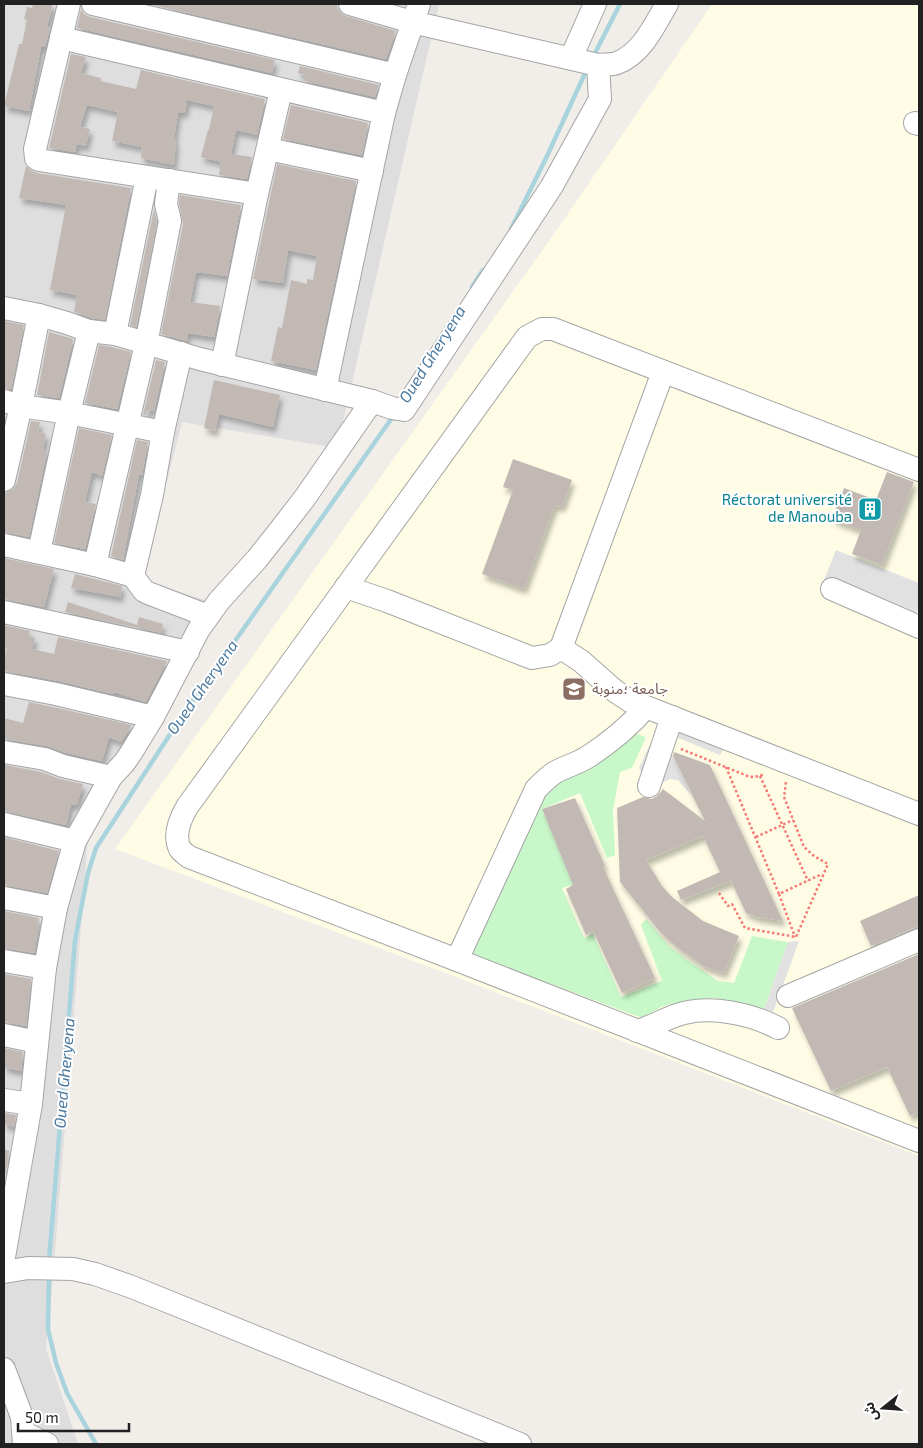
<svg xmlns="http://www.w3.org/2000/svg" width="923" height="1448" font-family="'Exo 2','Noto Sans Arabic',sans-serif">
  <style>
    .residential { fill: #dfdede }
    .education { fill: #fefce4 }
    .park { fill: #c8f8c9 }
    .parking { fill: #e1e1e1 }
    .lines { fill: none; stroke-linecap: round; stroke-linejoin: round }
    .stream { stroke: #aad4dd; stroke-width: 4.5 }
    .building { fill: #c2b9b4; filter: url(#shadow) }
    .minor-casing { stroke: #a5a5a5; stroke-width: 24 }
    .path { stroke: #f57a75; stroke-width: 2.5; stroke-dasharray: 2.5 2.5; stroke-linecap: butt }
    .minor { stroke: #fff; stroke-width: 22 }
    .labels { text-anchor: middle; stroke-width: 4; stroke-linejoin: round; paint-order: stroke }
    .culture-label { font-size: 15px; fill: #0d838f; stroke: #fff; text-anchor: end }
    .education-label { font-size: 15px; fill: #785e54; stroke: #fff; text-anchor: start }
    .water-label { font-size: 16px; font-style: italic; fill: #4a799f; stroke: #fff }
  </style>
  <defs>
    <filter id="shadow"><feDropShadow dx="3" dy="5.5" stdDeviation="2.5" flood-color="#0004"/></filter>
  </defs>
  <rect width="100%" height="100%" fill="#f1ede8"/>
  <polygon class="residential" points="4,4 439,4 337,448 182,422 142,579 219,605 89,826 53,1277 46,1348 78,1444 4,1444"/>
  <polygon class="education" points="712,4 919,4 919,1156 456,977 115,849 556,231"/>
  <polygon class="park" points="625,730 646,737 632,768 620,772 613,810 615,855 607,858 580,793 542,809 573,885 562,888 584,938 593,934 621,997 662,981 641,925 646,919 669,946 686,959 718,981 734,983 752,936 788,942 764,1009 714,998 689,1000 663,1006 642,1018 471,954 543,787"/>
  <g class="parking">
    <polygon points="836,550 919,583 919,606 912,625 821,588"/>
    <polygon points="675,722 727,742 720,755 671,735"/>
    <polygon points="654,742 670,750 692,796 678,780 670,779 646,790 644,776 639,768 649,746"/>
    <polygon points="799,941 773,1012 764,1009 788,942"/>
  </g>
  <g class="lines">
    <g class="stream">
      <polyline points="593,57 620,4"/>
      <polyline points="511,229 548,154 587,69"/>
      <polyline points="472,287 483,270"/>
      <polyline points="49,1261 75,940 88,873 96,848 180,719 394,415"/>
      <polyline points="49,1274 48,1329 56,1363 67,1393 96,1444"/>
    </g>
  </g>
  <g class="building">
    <polygon points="33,4 53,4 47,27 50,27 45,47 41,47 29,111 4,106 19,44 22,44 27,20 24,19 27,7 32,8"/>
    <polygon points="149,4 337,4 337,8 340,13 346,16 396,31 386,59"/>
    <polygon points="81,9 84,14 90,17 275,60 272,73 77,28"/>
    <polygon points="71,54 86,57 81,73 101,78 100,81 136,89 141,70 265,99 257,135 236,130 231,154 252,157 247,179 219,175 221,162 201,157 208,130 209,130 214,106 187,100 185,113 178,112 174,139 176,140 174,165 141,158 142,147 112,141 118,112 87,105 80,127 90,129 86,146 77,144 75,152 49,148"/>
    <polygon points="300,66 379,85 375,97 305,81 306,75 298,73"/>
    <polygon points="291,105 368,123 362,155 283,139"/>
    <polygon points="277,164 356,181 316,370 271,361 278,327 282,328 291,280 307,284 307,279 313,280 317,256 288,250 283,283 253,279"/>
    <polygon points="26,166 32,171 37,173 131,188 105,320 92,318 74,312 77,295 50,290 66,205 19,198"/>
    <polygon points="180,195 241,205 227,276 196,272 190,302 220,306 214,337 188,333 187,341 161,334 183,224 179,203"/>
    <polygon points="154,209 157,221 136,327 130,325"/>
    <polygon points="4,321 24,325 11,389 4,388"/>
    <polygon points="49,332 73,339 59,398 37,395"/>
    <polygon points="99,345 112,347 131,352 117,409 85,403"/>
    <polygon points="156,360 165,362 154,411 147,410 146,415 143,415"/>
    <polygon points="214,380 280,395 273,427 219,414 215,431 204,428"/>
    <polygon points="31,421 40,422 38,432 46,434 43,450 47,451 29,537 4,532 4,493 8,492 13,489 17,483"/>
    <polygon points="79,428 112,435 102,476 92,472 85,502 96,504 85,549 54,543"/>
    <polygon points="137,440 148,442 142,475 139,474 123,560 111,556"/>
    <polygon points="513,459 572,480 562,507 555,505 524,589 482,574 513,490 503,487"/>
    <polygon points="887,472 914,482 882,565 852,554 861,530 832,519 844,488 876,500"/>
    <polygon points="4,558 54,569 44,607 4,599"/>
    <polygon points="75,574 122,586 120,597 71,588"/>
    <polygon points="68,602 137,625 139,617 163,624 161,633 65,612"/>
    <polygon points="4,625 30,631 29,636 35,638 32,649 54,654 58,637 167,661 146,702 114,692 113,694 59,681 4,671 4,660 7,648 4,647"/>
    <polygon points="29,702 53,707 132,725 121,742 109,737 102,761 67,753 47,746 4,739 4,718 23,723"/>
    <polygon points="674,752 710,765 783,921 757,917 746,913 731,881 681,900 677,891 720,872 703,836 646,860 662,886 672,897 703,921 739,936 724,973 703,966 678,948 661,933 620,882 617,808 643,797 652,799 657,796 663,789 705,821 673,756"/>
    <polygon points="5,765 41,772 60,779 83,784 77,805 71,804 66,825 4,811"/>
    <polygon points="575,798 605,866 603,867 655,978 622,993 593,931 586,935 566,889 573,885 542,809"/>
    <polygon points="4,837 59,851 47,893 4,885"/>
    <polygon points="919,895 919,927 914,928 871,946 860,921"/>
    <polygon points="4,911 39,918 37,925 39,926 34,953 4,948"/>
    <polygon points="919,954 919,1112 910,1116 887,1067 831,1091 792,1008"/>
    <polygon points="4,974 31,979 26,1026 4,1022"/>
    <polygon points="4,1048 23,1052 21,1071 4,1067"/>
    <polygon points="4,1113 16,1115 14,1127 4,1124"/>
    <polygon points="4,1149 9,1151 4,1183"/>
  </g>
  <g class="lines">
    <g class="minor-casing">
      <g id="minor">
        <polyline points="69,4 35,149 36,158 39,160 257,194"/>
        <polyline points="93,4 395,75"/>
        <path d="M350 4 412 22 598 65C604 64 612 65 617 63 642 54 655 24 667 4"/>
        <polyline points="61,38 384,113"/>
        <polyline points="571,58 595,4"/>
        <polyline points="915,123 919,124"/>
        <polyline points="268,149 372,171"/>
        <polyline points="4,308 39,315 67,323 89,331 115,334 200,359 372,401"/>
        <polyline points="115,334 147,177"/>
        <polyline points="222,365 257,194 281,90"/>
        <polyline points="325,390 384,113 395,75 419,4"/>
        <polyline points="4,401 21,406 69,413 163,432"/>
        <path d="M919 470 553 329H542L527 337 187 807C180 819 173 835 180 849 182 852 187 855 189 857L457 960 919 1141"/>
        <polyline points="4,480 21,406 39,315"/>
        <polyline points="4,545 95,565 133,576 144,591 148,593 208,616"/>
        <polyline points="39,552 69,413 89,331"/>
        <polyline points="95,565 146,344 170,221 166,204 169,180"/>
        <polyline points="133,576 152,495 163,432 181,353"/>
        <polyline points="346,587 387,601 532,658 550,655 561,648 581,661 615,691 630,701 646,707"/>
        <polyline points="832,589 919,627"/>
        <polyline points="4,612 188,652"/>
        <polyline points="561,648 663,372"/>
        <polyline points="4,684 56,694 153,717"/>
        <polyline points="4,752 45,759 63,766 111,777"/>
        <polyline points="649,786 672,717"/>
        <polyline points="4,824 75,841"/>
        <polyline points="4,898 56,908"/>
        <path d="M457 960 536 789C542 783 547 778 554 773 564 767 576 764 586 758 608 744 629 727 646 707L919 814"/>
        <polyline points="4,961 45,968"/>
        <polyline points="788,996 919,940"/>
        <path d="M637 1031C653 1027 667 1017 684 1013 713 1006 752 1014 778 1028"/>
        <polyline points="4,1035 37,1042"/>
        <polyline points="4,1100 31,1104"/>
        <polyline points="4,1257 31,1104 45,968 56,908 75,841 111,777 124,763 131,753 153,717 199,629 219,601 257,559 280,530 304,499 372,401 392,408 404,410 552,186 600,99 598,65"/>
        <polyline points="4,1272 28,1268 73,1269 95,1274 132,1287 520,1444"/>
        <polyline points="4,1369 22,1417 24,1444"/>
        <polyline points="24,1433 47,1444"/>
      </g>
    </g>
    <g class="path">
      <polyline points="681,749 750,777 760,776 764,774"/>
      <polyline points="726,767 779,894 822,874"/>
      <polyline points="760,776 808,881"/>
      <polyline points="756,837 793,820"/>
      <polyline points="719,893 728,906 732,904 745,928 796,937 828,864 814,856 804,847 784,797 786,782"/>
      <polyline points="779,894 795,937"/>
    </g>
    <use href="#minor" class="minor"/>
  </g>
  <defs>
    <g id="building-square" transform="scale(1.25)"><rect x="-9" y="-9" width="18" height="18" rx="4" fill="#0f9aa8" stroke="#fff"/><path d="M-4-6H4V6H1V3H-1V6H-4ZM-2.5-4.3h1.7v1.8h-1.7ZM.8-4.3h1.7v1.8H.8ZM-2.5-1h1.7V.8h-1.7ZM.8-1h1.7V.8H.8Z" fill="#fff"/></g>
    <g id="university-square" transform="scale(1.25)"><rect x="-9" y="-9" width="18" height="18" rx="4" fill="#8d6e63" stroke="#fff"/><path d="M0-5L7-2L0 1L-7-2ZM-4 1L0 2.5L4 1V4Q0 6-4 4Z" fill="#fff"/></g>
  </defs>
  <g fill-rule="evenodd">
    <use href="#building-square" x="870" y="509"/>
    <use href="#university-square" x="574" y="689"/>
  </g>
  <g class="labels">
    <g class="culture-label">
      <text x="852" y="505">Réctorat université<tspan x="852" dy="17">de Manouba</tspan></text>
    </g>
    <g class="education-label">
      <text x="592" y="694">جامعة ؛منوبة</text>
    </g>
    <g class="water-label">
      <text transform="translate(432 354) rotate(-58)" y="6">Oued Gheryena</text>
      <text transform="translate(202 687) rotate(-55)" y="6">Oued Gheryena</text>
      <text transform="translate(64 1073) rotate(-85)" y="6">Oued Gheryena</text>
    </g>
  </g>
  <rect width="923" height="1448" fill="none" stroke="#212121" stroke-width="10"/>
  <g transform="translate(883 1408) rotate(253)" stroke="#ffffff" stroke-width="4" paint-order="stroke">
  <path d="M0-4L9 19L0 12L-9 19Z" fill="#212121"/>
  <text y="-8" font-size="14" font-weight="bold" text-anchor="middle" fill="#212121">ش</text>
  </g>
  <path d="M18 1423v8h111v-8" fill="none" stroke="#212121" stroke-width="2.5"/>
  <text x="25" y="1423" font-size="15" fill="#212121" stroke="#ffffff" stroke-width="4" paint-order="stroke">50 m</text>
</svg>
